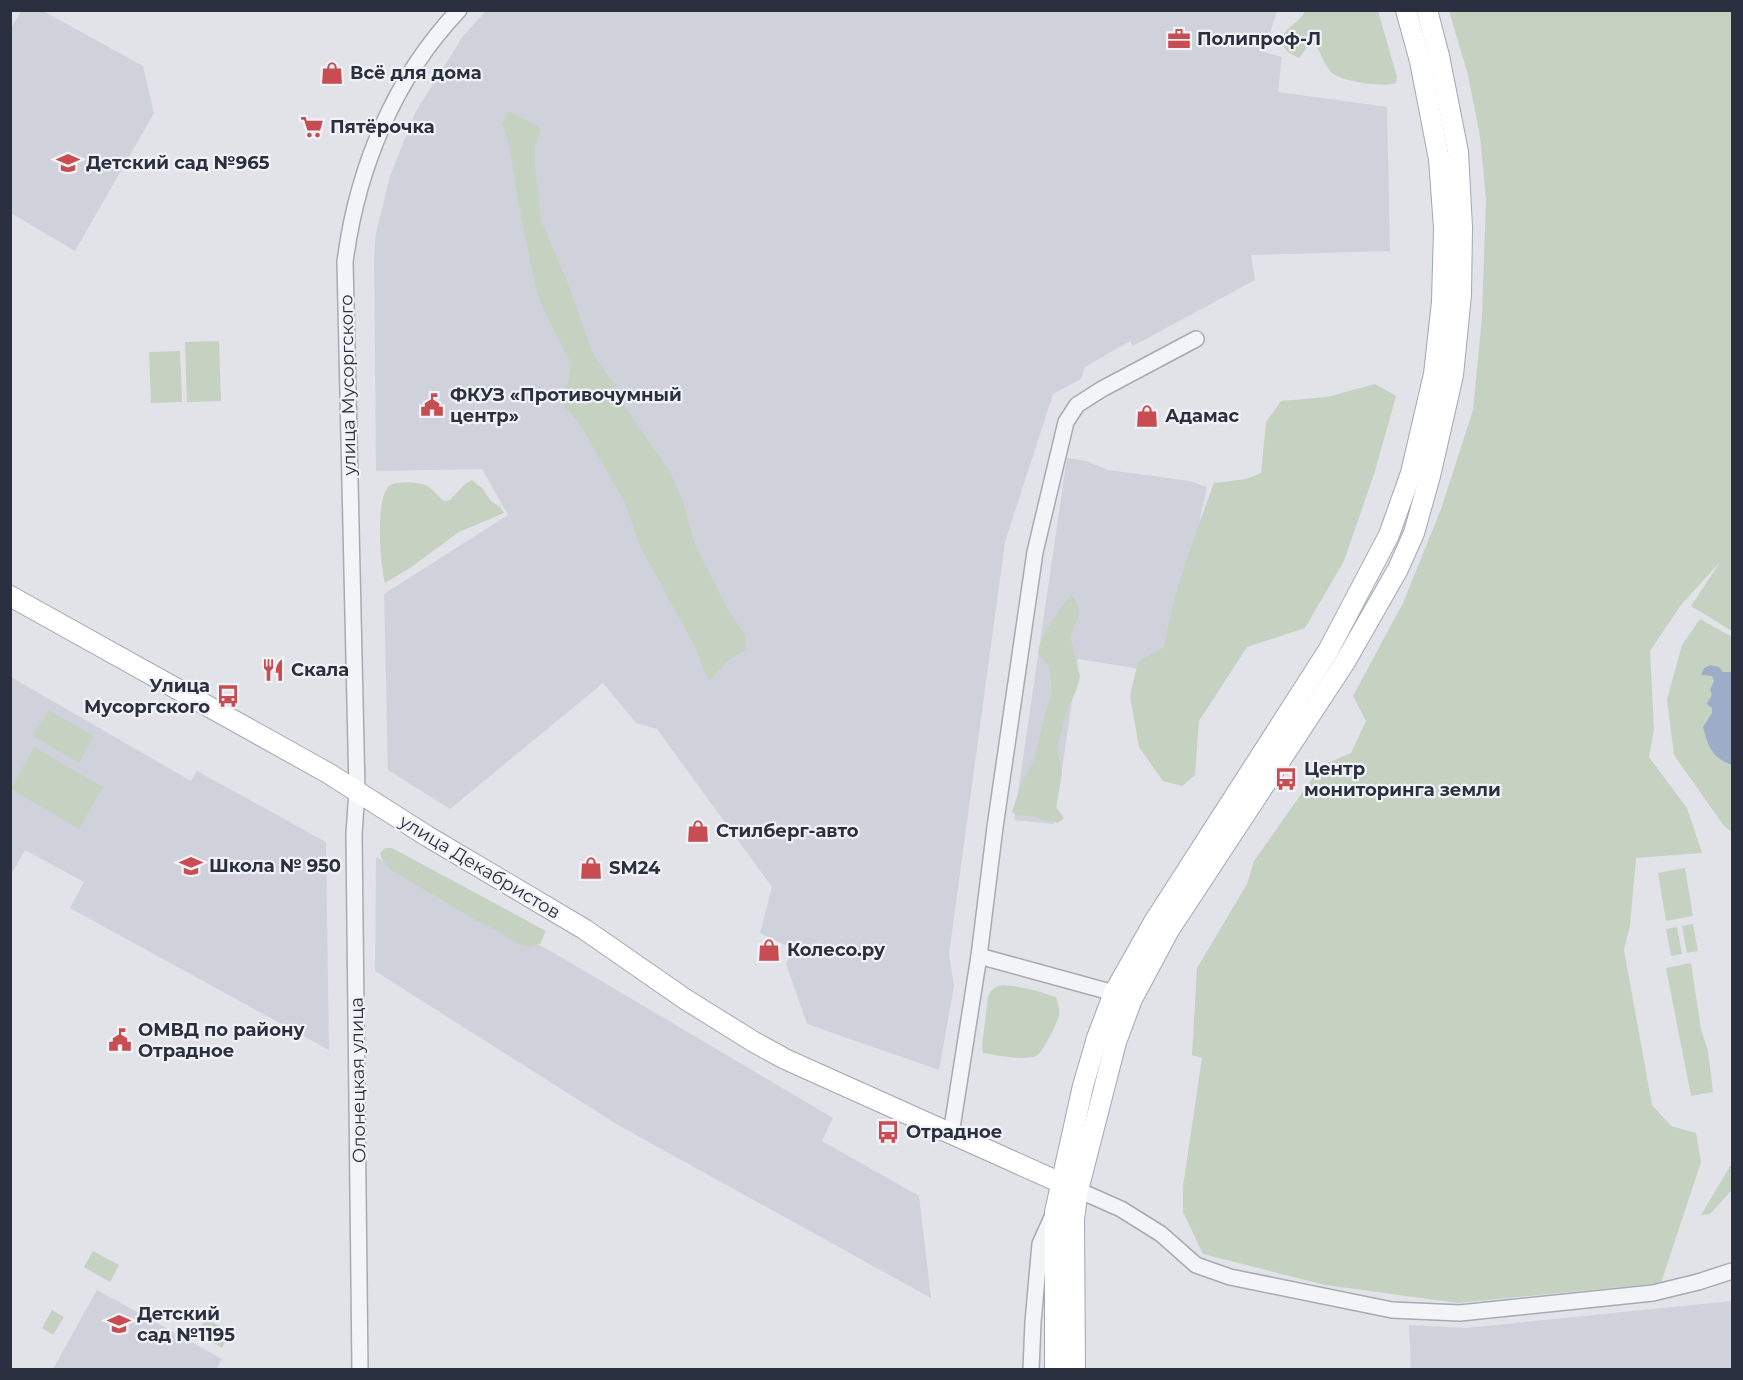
<svg xmlns="http://www.w3.org/2000/svg" width="1743" height="1380" font-family="Montserrat,sans-serif">
  <style>
    .built { fill: #cfd2db }
    .green { fill: #c5d2c2 }
    .water { fill: #9eadc7 }
    .lines { fill: none; stroke-linecap: round; stroke-linejoin: round }
    .minor-casing { stroke: #a6aab3; stroke-width: 18 }
    .major-casing { stroke: #a1a6b4; stroke-width: 22 }
    .minor { stroke: #f3f4f7; stroke-width: 15 }
    .major { stroke: #fff; stroke-width: 20 }
    .labels { text-anchor: middle; stroke-width: 4.5; stroke-linejoin: round; paint-order: stroke }
    .poi-label { font-size: 18px; font-weight: bold; fill: #2a303f; stroke: #f0f2f6; text-anchor: start }
    .street-label { font-size: 18px; fill: #2a303f; stroke: #f0f2f6 }
  </style>
  <rect width="100%" height="100%" fill="#e1e3e9"/>
  <g class="built">
    <polygon points="21,11 43,11 143,66 154,113 75,251 11,213 11,29"/>
    <polygon points="486,11 1277,11 1264,52 1282,57 1278,92 1387,107 1390,251 1251,255 1255,280 1133,346 1130,341 1104,356 1085,367 1081,379 1053,394 1005,542 949,954 954,986 939,1070 807,1024 786,964 793,949 760,933 772,887 657,729 636,723 603,683 450,809 388,770 384,594 508,515 482,469 376,471 374,256 376,233 390,176 415,113 463,36"/>
    <polygon points="1067,458 1086,461 1108,470 1190,481 1207,487 1166,673 1078,659 1054,824 1014,820"/>
    <polygon points="11,677 191,781 197,771 326,842 329,1050 70,908 84,882 25,850 11,875"/>
    <polygon points="376,857 554,953 833,1118 822,1141 919,1196 931,1298 618,1125 375,971"/>
    <polygon points="97,1290 222,1359 216,1369 53,1369"/>
    <polygon points="1732,1301 1732,1369 1411,1369 1409,1325 1466,1328"/>
  </g>
  <g class="green">
    <path d="M1305 11H1378L1397 77 1396 83C1385 88 1340 81 1332 73 1323 64 1322 53 1315 45H1309L1299 58C1292 55 1287 52 1283 46 1275 32 1300 24 1305 11Z"/>
    <polygon points="1449,11 1732,11 1732,631 1691,606 1720,562 1681,605 1650,651 1654,730 1649,757 1687,808 1702,853 1636,858 1630,926 1624,950 1652,1105 1671,1126 1696,1133 1701,1162 1661,1283 1458,1303 1325,1285 1203,1254 1183,1212 1183,1186 1202,1058 1192,1055 1197,968 1247,884 1254,861 1321,766 1351,753 1366,721 1353,696 1403,603 1441,509 1473,410 1482,317 1486,199 1480,136 1468,75"/>
    <polygon points="508,111 535,124 541,129 535,145 535,166 541,220 567,281 594,356 618,389 624,405 632,417 671,473 683,502 696,547 728,610 745,635 746,649 729,660 709,681 693,643 640,546 625,503 578,421 559,401 559,394 568,384 571,363 545,313 537,293 519,207 509,144 502,124"/>
    <polygon points="219,341 221,401 187,402 185,342"/>
    <polygon points="180,351 182,402 151,403 149,352"/>
    <path d="M1375 384 1396 396 1375 471 1344 561 1305 628 1247 647 1199 721 1195 775 1182 786 1163 781 1139 747 1130 696 1138 662 1164 647C1174 590 1194 537 1214 483L1246 479 1261 473 1266 422 1281 401 1327 397Z"/>
    <path d="M472 480 483 489 491 501 500 507 504 513 459 532 410 568 385 583C380 564 375 499 389 486 394 481 419 482 426 485 432 488 439 497 444 501L450 500 465 484Z"/>
    <path d="M1071 595C1088 614 1072 621 1071 639L1080 677 1076 691 1067 710 1057 747 1062 773 1056 807 1064 818 1058 823 1031 816 1017 815 1012 812 1022 782 1034 761 1045 713 1052 694 1050 672 1048 665 1038 654C1041 632 1058 612 1071 595Z"/>
    <polygon points="1700,619 1732,637 1732,832 1724,826 1674,755 1667,700 1682,645"/>
    <polygon points="48,710 94,736 79,763 33,736"/>
    <polygon points="34,747 103,787 79,829 11,789"/>
    <polygon points="385,848 392,848 546,931 540,944 526,947 513,941 502,933 477,921 391,870 382,859 380,853"/>
    <polygon points="1685,868 1693,916 1666,921 1658,873"/>
    <polygon points="1693,924 1698,951 1687,953 1682,926"/>
    <polygon points="1677,927 1682,954 1671,956 1666,929"/>
    <polygon points="1691,963 1701,1029 1708,1051 1713,1092 1691,1096 1666,968"/>
    <path d="M1002 985C1021 986 1038 991 1056 997 1058 1003 1060 1009 1059 1016 1057 1023 1042 1054 1036 1056 1023 1061 997 1055 983 1053L982 1046 988 997C991 990 994 987 1002 985Z"/>
    <polygon points="1732,1163 1732,1190 1710,1214 1701,1215"/>
    <polygon points="93,1251 119,1265 110,1282 84,1267"/>
    <polygon points="52,1310 64,1317 53,1335 42,1328"/>
    <polygon points="206,1318 230,1333 222,1348 197,1333"/>
  </g>
  <path class="water" d="M1710 665 1719 667 1723 672H1732V765C1712 758 1708 746 1703 727L1712 713V708L1707 704C1709 698 1714 697 1710 690L1714 681 1712 676 1701 675 1704 668Z"/>
  <g class="lines">
    <g class="minor-casing">
      <g id="minor">
        <polyline points="979,956 1114,993"/>
        <polyline points="951,1134 979,956 995,827 1035,552 1066,422 1077,405 1102,389 1196,339"/>
        <polyline points="1078,1190 1121,1209 1161,1234 1196,1265 1230,1277 1392,1310 1460,1313 1653,1293 1698,1282 1732,1271"/>
        <path d="M360 1370 354 834 357 790 345 262C357 169 394 78 459 10"/>
        <polyline points="1031,1370 1033,1322 1040,1244 1053,1215"/>
      </g>
    </g>
    <g class="major-casing">
      <g id="major">
        <polyline points="10,596 328,773 427,836 584,929 685,999 754,1042 785,1059 1070,1187"/>
        <polyline points="1055,1370 1055,1212 1083,1086 1097,1038 1114,993 1154,922 1328,651 1389,535 1411,473 1434,374 1442,302 1444,228 1439,159 1420,61 1406,10"/>
        <polyline points="1075,1370 1074,1219 1078,1190 1116,1042 1132,999 1169,930 1345,662 1398,569 1414,533 1430,476 1453,375 1461,295 1462,227 1458,152 1439,56 1427,10"/>
      </g>
    </g>
    <use href="#minor" class="minor"/>
    <use href="#major" class="major"/>
  </g>
  <defs>
    <g id="office-bare" transform="scale(1.8)"><path d="M-6-3h4V-5.5h4V-3h4V5H-6ZM-1-4.5V-3h2v-1.5ZM-6 0V1H6V0Z" fill="#c74d52" stroke="#f0f2f6" stroke-width="2.5" paint-order="stroke"/></g>
    <g id="shop-bare" transform="scale(1.8)"><path d="M-5-2.5h2.3a2.7 3.5 0 0 1 5.4 0H5L5.5 6h-11ZM-1.5-2.5h3a1.5 2.3 0 0 0-3 0Z" fill="#c74d52" stroke="#f0f2f6" stroke-width="2.5" paint-order="stroke"/></g>
    <g id="supermarket-bare" transform="scale(1.8)"><path d="M-6-5.5h2.5l.6 2H6L4.5 2H-2.5L-4.4-4H-6ZM-1.5 3.2a1.3 1.3 0 1 0 .1 0ZM3 3.2a1.3 1.3 0 1 0 .1 0Z" fill="#c74d52" stroke="#f0f2f6" stroke-width="2.5" paint-order="stroke"/></g>
    <g id="school-bare" transform="scale(1.8)"><path d="M0-5L7-2L0 1L-7-2ZM-4 1L0 2.5L4 1V4Q0 6-4 4Z" fill="#c74d52" stroke="#f0f2f6" stroke-width="2.5" paint-order="stroke"/></g>
    <g id="civic-bare" transform="scale(1.8)"><path d="M-.6-6.5H3V-4.5H.6V-3L4-1V1h2V6H-6V1h2V-1L-.6-3ZM-1.2 2.5V6h2.4V2.5Z" fill="#c74d52" stroke="#f0f2f6" stroke-width="2.5" paint-order="stroke"/></g>
    <g id="restaurant-bare" transform="scale(1.8)"><path d="M-5-6h1v4h1v-4h1v4h1v-4h1v5L-1.5 .5V6h-2V.5L-5-1ZM5-6V6H3V1.5H1.5Q1.5-4 5-6Z" fill="#c74d52" stroke="#f0f2f6" stroke-width="2.5" paint-order="stroke"/></g>
    <g id="bus-bare" transform="scale(1.8)"><path d="M-5-6H5V4H4V6H2V4H-2V6H-4V4H-5ZM-3.5-4V0h7V-4ZM-3.5 1.2v1.5H-2V1.2ZM2 1.2v1.5H3.5V1.2Z" fill="#c74d52" stroke="#f0f2f6" stroke-width="2.5" paint-order="stroke"/></g>
  </defs>
  <g fill-rule="evenodd">
    <use href="#office-bare" x="1179" y="39"/>
    <use href="#shop-bare" x="332" y="73"/>
    <use href="#supermarket-bare" x="312" y="127"/>
    <use href="#school-bare" x="68" y="163"/>
    <use href="#civic-bare" x="432" y="405"/>
    <use href="#shop-bare" x="1147" y="416"/>
    <use href="#restaurant-bare" x="273" y="670"/>
    <use href="#bus-bare" x="228" y="696"/>
    <use href="#bus-bare" x="1286" y="779"/>
    <use href="#shop-bare" x="698" y="831"/>
    <use href="#school-bare" x="191" y="866"/>
    <use href="#shop-bare" x="591" y="868"/>
    <use href="#shop-bare" x="769" y="950"/>
    <use href="#civic-bare" x="120" y="1040"/>
    <use href="#bus-bare" x="888" y="1132"/>
    <use href="#school-bare" x="119" y="1324"/>
  </g>
  <g class="labels">
    <g class="poi-label">
      <text x="1197" y="45">Полипроф-Л</text>
      <text x="350" y="79">Всё для дома</text>
      <text x="330" y="133">Пятёрочка</text>
      <text x="86" y="169">Детский сад №965</text>
      <text x="450" y="401">ФКУЗ «Противочумный<tspan x="450" dy="21">центр»</tspan></text>
      <text x="1165" y="422">Адамас</text>
      <text x="291" y="676">Скала</text>
      <text x="210" y="692" text-anchor="end">Улица<tspan x="210" dy="21">Мусоргского</tspan></text>
      <text x="1304" y="775">Центр<tspan x="1304" dy="21">мониторинга земли</tspan></text>
      <text x="716" y="837">Стилберг-авто</text>
      <text x="209" y="872">Школа № 950</text>
      <text x="609" y="874">SM24</text>
      <text x="787" y="956">Колесо.ру</text>
      <text x="138" y="1036">ОМВД по району<tspan x="138" dy="21">Отрадное</tspan></text>
      <text x="906" y="1138">Отрадное</text>
      <text x="137" y="1320">Детский<tspan x="137" dy="21">сад №1195</tspan></text>
    </g>
    <g class="street-label">
      <text transform="translate(348 385) rotate(-91)" y="6">улица Мусоргского</text>
      <text transform="translate(480 867) rotate(31)" y="6">улица Декабристов</text>
      <text transform="translate(358 1080) rotate(-91)" y="6">Олонецкая улица</text>
    </g>
  </g>
  <rect width="1743" height="1380" fill="none" stroke="#2a303f" stroke-width="24"/>
</svg>
